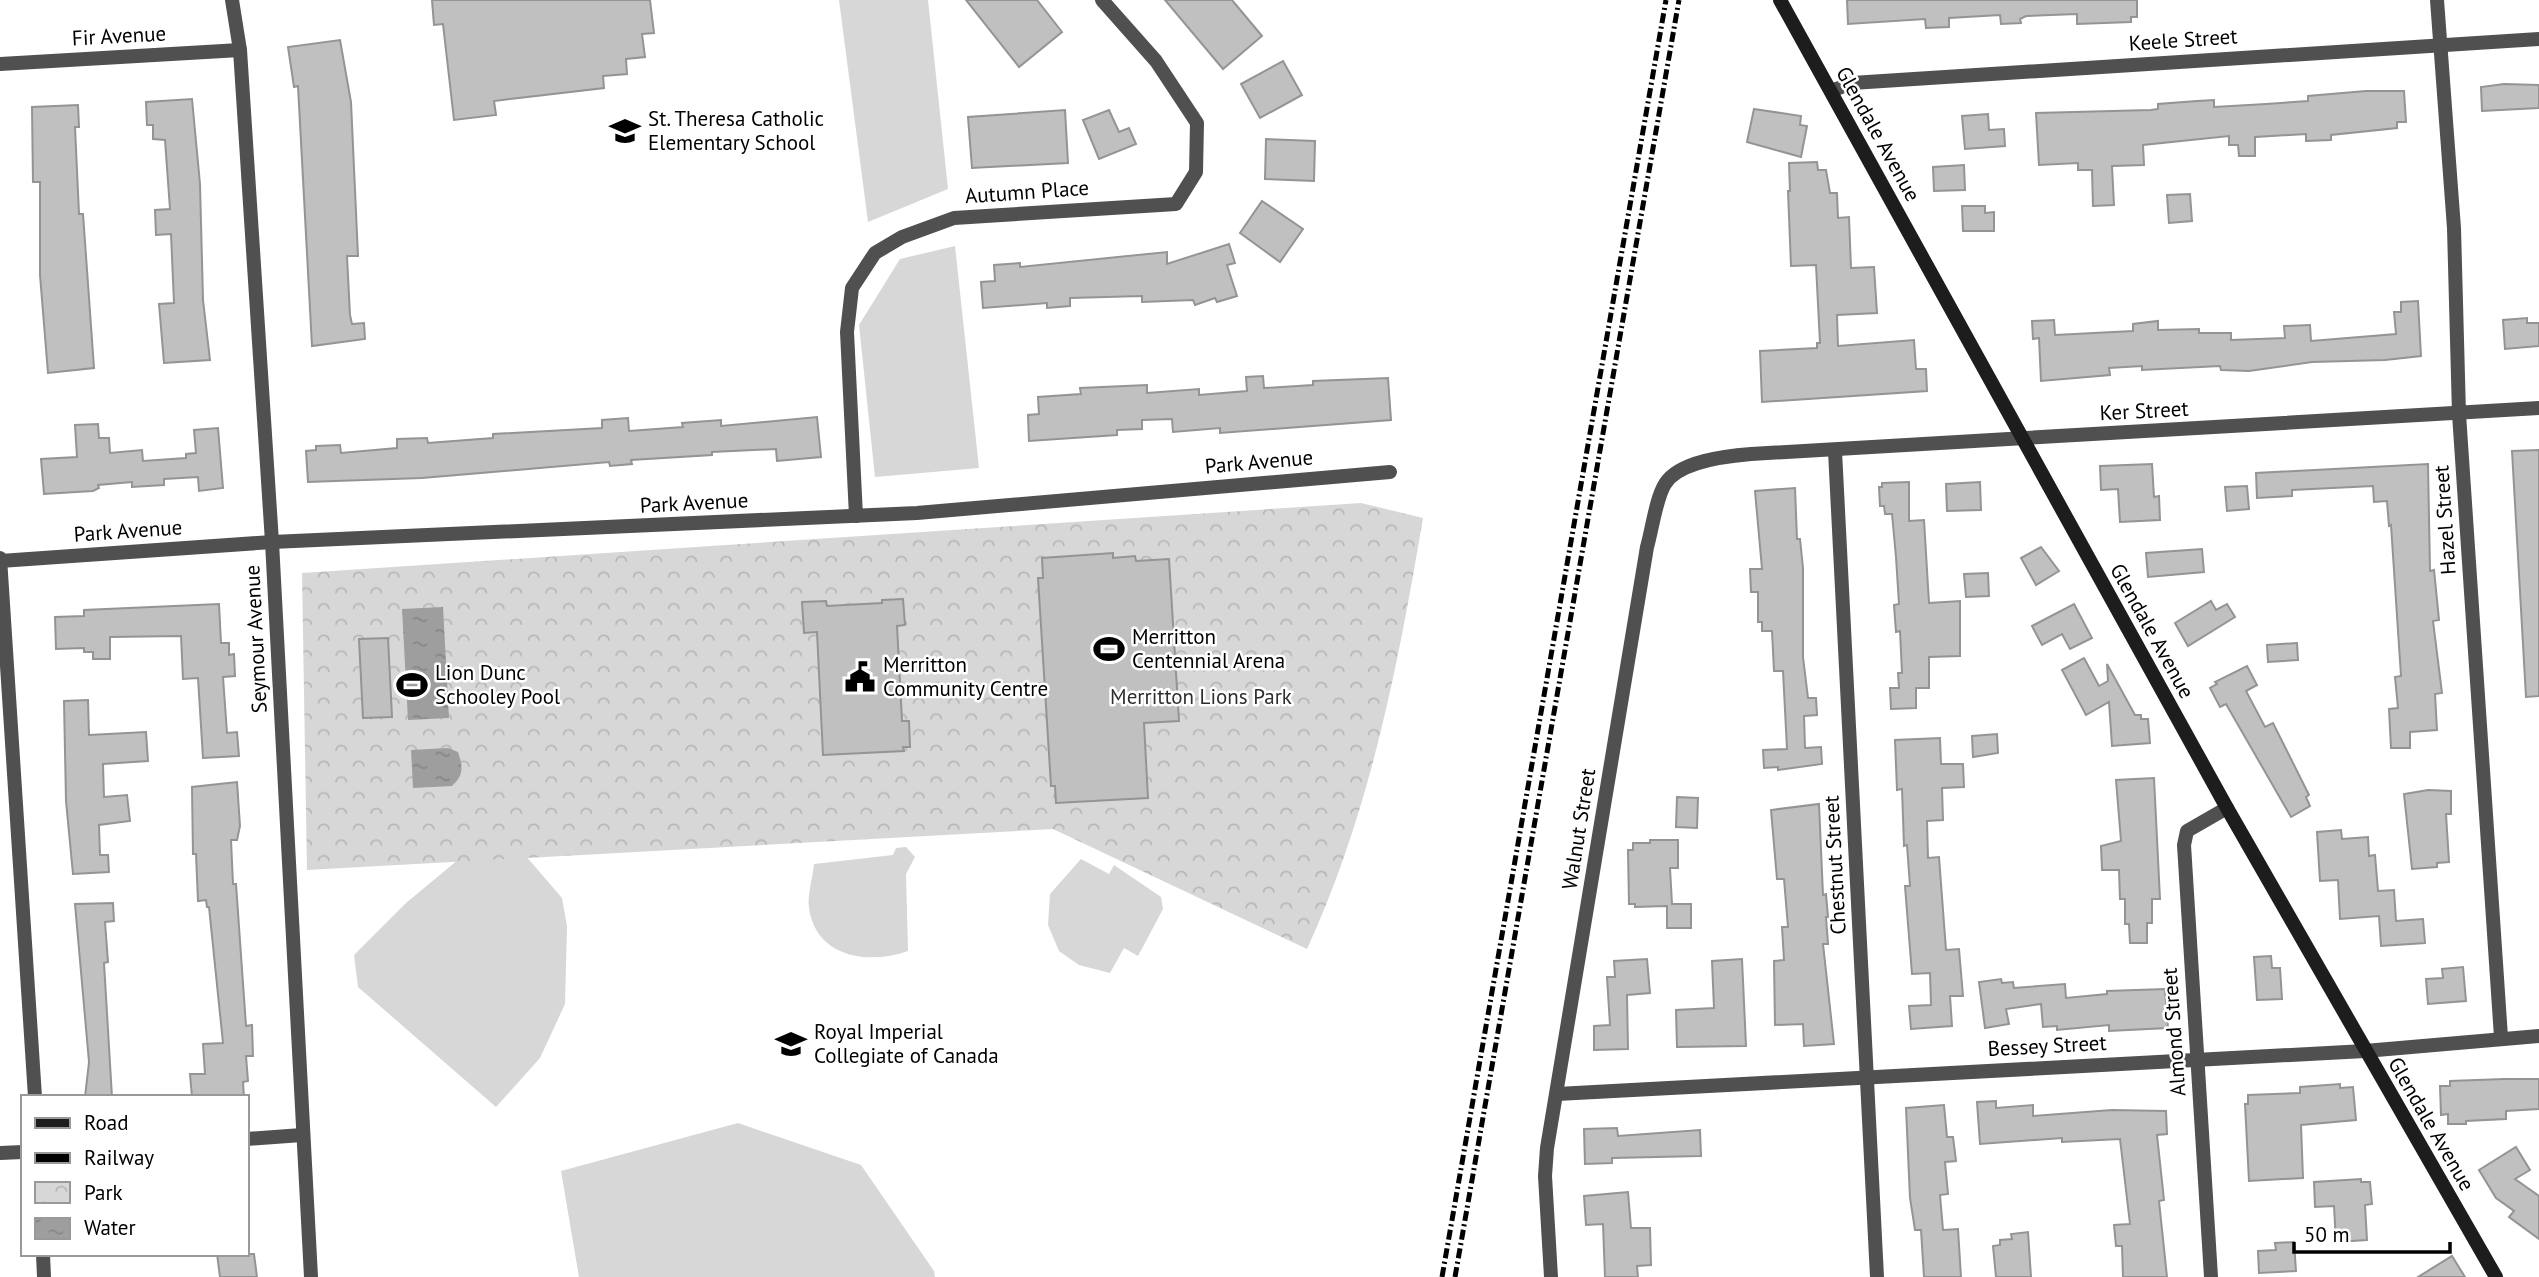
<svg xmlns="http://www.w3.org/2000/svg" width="2539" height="1277" font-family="'PT Sans',sans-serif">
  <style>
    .green { fill: #d7d7d7 }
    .park { fill: url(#park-crowns) }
    .water { fill: url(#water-ripples) }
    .building { fill: #c0c0c0; stroke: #949494; stroke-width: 2 }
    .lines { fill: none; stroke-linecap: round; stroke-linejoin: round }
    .minor { stroke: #505050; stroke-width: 14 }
    .secondary { stroke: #1d1d1d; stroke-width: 14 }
    .rail { stroke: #000; stroke-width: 5; stroke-dasharray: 10 3.5 2 3.5; stroke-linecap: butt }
    .labels { text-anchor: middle; stroke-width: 5; stroke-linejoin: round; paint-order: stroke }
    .street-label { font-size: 21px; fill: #000; stroke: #fff }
    .poi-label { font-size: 21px; fill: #000; stroke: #fff; text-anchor: start }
    .park-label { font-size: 21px; fill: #2e2e2e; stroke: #fff }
  </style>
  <defs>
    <pattern id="park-crowns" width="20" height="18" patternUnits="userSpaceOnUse" patternTransform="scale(1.75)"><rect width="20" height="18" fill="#d7d7d7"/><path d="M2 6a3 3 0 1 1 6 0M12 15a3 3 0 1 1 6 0" fill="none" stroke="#b7b7b7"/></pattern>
    <pattern id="water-ripples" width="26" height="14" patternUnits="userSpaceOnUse" patternTransform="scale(1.75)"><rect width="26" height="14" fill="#9e9e9e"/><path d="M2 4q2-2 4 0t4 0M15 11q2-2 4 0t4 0" fill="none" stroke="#868686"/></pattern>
  </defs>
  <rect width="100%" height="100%" fill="#fff"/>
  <g class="green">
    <polygon points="839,0 928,0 948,189 868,222"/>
    <polygon points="955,246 979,468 875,477 859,325 900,259"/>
    <path d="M906 847 915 857 906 874 908 951C869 965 816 958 809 908 807 895 813 877 814 864L893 855 896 848Z"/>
    <polygon points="525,855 562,898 567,926 565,1004 540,1058 496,1107 358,987 354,955 406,903 459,859"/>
    <polygon points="1081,859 1109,874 1114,865 1161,897 1163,909 1138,956 1124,948 1110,973 1079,965 1059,951 1048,925 1050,894"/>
    <polygon points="738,1123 861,1165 934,1271 935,1277 579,1277 561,1171"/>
  </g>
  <path class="park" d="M1361 503 1423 518C1398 666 1370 812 1307 949L1053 829 307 870 302 573Z"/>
  <g class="water">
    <polygon points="443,607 449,718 408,720 402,609"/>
    <path d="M448 748 458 752C463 767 464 775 452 786L413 788 411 750Z"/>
  </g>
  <g class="building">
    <polygon points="432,0 650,0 654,33 642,34 645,57 626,59 627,74 603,76 604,88 494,101 496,115 454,120 443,24 434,25"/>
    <polygon points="966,0 1037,0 1062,32 1019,67"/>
    <polygon points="1165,0 1232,0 1262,36 1223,69"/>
    <polygon points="1847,0 2137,0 2137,17 2131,17 2131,22 2077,24 2077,14 2026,16 2020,19 2021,23 2001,24 2000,15 1949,18 1949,27 1926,28 1925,19 1848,24"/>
    <polygon points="340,40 351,102 358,256 347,256 350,315 352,324 364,323 365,339 312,346 298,86 294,87 288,47"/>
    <polygon points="1283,61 1302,95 1260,118 1241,84"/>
    <polygon points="2504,84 2539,85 2539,108 2482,111 2481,87"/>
    <polygon points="2366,91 2404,91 2406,122 2397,122 2397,128 2331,135 2331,140 2306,141 2306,134 2255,137 2255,156 2239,156 2238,145 2229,145 2229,136 2143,145 2144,165 2112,166 2114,205 2093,206 2092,170 2078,170 2078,163 2039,165 2036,113 2151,110 2158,109 2158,104 2197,101 2214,100 2214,107 2266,104 2308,101 2308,96"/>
    <polygon points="192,99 200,184 203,300 210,360 164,363 159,304 174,303 171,234 156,235 155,210 170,209 165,140 153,139 153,125 147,125 146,102"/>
    <polygon points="78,105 79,127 75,127 79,214 83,214 94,368 48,373 40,275 40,182 33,182 32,107"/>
    <polygon points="1754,109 1801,116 1800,125 1807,126 1801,157 1747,142"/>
    <polygon points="1065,110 1068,163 972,168 968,117"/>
    <polygon points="1109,110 1119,132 1129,128 1136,144 1099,159 1083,120"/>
    <polygon points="1988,114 1989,130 2004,129 2005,146 1965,149 1962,116"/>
    <polygon points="1266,139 1315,141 1314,181 1265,179"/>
    <polygon points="1817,162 1818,170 1826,170 1830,193 1837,193 1838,218 1849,217 1851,268 1874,267 1877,313 1837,315 1838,346 1914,340 1916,369 1926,369 1927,391 1762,402 1760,351 1817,348 1817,343 1820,343 1816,265 1791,266 1788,191 1790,191 1789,163"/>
    <polygon points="1964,165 1965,190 1934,191 1933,167"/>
    <polygon points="2190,194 2192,221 2169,223 2167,195"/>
    <polygon points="1262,201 1303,229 1280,262 1240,233"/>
    <polygon points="1962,206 1985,206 1985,213 1994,212 1994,231 1963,231"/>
    <polygon points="1229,244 1235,263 1227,265 1237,296 1217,302 1215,298 1195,305 1193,300 1142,302 1142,296 1070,298 1070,306 1047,308 1047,303 983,308 981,282 995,281 994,265 1020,263 1020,267 1167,252 1167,264"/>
    <polygon points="2418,301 2421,356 2385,360 2312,362 2249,371 2221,370 2220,366 2142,370 2142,366 2109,368 2110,375 2041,381 2039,338 2033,339 2032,321 2054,320 2055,335 2133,331 2133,324 2158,321 2158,330 2199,329 2199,333 2231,333 2231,340 2285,338 2284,326 2310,325 2311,341 2396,334 2394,312 2401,312 2401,302"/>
    <polygon points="2527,318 2527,323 2539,323 2539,346 2505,349 2503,320"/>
    <polygon points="1263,376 1264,388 1313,385 1313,381 1388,378 1391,420 1220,433 1220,428 1173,432 1172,419 1142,420 1142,429 1117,430 1117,435 1029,441 1028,415 1039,414 1038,397 1081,394 1080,388 1147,385 1147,393 1199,389 1199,395 1247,391 1246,377"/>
    <polygon points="817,417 821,457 777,461 776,449 712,452 712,455 631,460 632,464 610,466 609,462 422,478 308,482 306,451 316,450 316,446 340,445 341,453 397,448 397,439 427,438 428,443 493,438 493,434 602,428 602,420 628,418 629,431 683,427 682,423 721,420 721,426"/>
    <polygon points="98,424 99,438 109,438 110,453 142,450 143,461 186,458 186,454 196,453 194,430 218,428 223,488 199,491 198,477 164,479 164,485 132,487 132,482 98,485 99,488 93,491 44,494 41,459 77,457 75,425"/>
    <polygon points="2539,450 2539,696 2526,697 2512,451"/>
    <polygon points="2152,464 2154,497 2159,496 2160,520 2120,522 2118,489 2101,490 2100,466"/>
    <polygon points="2428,464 2430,571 2434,570 2439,620 2433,621 2442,693 2435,694 2437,730 2410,732 2410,748 2391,748 2389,709 2398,708 2395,677 2401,676 2391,525 2389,526 2387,501 2374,502 2373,486 2292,490 2292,496 2257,498 2256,473"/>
    <polygon points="1909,482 1909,521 1924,520 1929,603 1960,601 1960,656 1929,657 1929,688 1916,688 1916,708 1891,709 1890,688 1899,688 1898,673 1902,673 1900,631 1896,632 1894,605 1899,604 1896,557 1892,514 1885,514 1884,506 1880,506 1879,487 1882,487 1882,483"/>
    <polygon points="1980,482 1981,510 1947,511 1946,484"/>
    <polygon points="2247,486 2249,509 2227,511 2225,487"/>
    <polygon points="1795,488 1797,539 1800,539 1803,568 1803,657 1808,698 1816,698 1817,715 1804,716 1805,748 1821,747 1822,764 1778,770 1778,767 1764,768 1763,750 1787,749 1783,671 1774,671 1772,631 1762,631 1762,622 1758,622 1758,592 1751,592 1750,569 1762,569 1755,491"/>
    <polygon points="2041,547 2059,571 2036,585 2021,558"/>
    <polygon points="2202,549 2204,572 2148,577 2146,553"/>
    <polygon points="1113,553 1113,558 1135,556 1136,561 1169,559 1179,721 1144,723 1148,798 1056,803 1055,786 1051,786 1038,578 1043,578 1042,558"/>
    <polygon points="1988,573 1989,596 1966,597 1964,574"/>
    <polygon points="903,599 905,625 897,626 902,721 909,721 910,747 903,747 904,751 823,755 817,632 804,633 802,602 826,601 827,606 882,603 882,600"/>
    <polygon points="2211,601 2216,610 2227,604 2235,617 2188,646 2175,623"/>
    <polygon points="219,604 221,643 229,643 229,655 234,654 235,676 223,677 227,733 237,732 239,756 203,758 198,678 183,679 181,636 110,637 110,659 93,659 93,652 84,652 84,648 56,649 55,617 84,616 84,610"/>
    <polygon points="2074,604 2092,638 2070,649 2062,634 2042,645 2032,626"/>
    <polygon points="388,638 392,717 363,718 359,639"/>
    <polygon points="2297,643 2298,660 2268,662 2267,645"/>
    <polygon points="2084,658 2099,686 2108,681 2107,664 2135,715 2141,715 2141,719 2148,719 2150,743 2112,746 2109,702 2086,715 2062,670"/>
    <polygon points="2247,666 2257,685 2246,691 2265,727 2273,723 2309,795 2306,797 2310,806 2291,817 2226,704 2220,707 2210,688 2217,684 2215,682"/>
    <polygon points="88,700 89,735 146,732 148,761 103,764 104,797 127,795 130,821 99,825 100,855 108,855 109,872 73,874 66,801 64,701"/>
    <polygon points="1997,734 1998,753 1973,757 1972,736"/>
    <polygon points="1940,738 1941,764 1963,764 1964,787 1942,788 1943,820 1927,821 1928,858 1939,857 1946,950 1959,949 1963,996 1950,996 1952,1026 1911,1029 1909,1006 1931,1005 1930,973 1912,974 1905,886 1910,886 1907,845 1904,846 1902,789 1897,790 1895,740"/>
    <polygon points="2154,778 2160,899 2152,899 2152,923 2147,923 2147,943 2130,943 2129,924 2125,924 2125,899 2120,899 2119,870 2102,870 2101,846 2121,841 2116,780"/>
    <polygon points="237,782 240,826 237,840 231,840 233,884 236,884 246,1026 252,1025 253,1056 246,1056 248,1081 243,1082 244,1097 192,1097 190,1074 205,1074 203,1044 223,1043 209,907 207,907 206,900 198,901 196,854 193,854 192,787"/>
    <polygon points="2428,790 2451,791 2451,814 2446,814 2449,862 2437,863 2437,867 2412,869 2404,794"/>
    <polygon points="1677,797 1698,798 1697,828 1676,827"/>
    <polygon points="1819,804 1823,895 1826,894 1828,917 1826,917 1828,944 1823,944 1834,1044 1804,1046 1803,1024 1775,1025 1774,961 1784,960 1782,927 1788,927 1784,879 1777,879 1771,810"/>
    <polygon points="2341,830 2342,839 2368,837 2369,856 2375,855 2378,891 2394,890 2396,921 2423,919 2425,943 2381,946 2379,916 2340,919 2338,880 2320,881 2317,832"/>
    <polygon points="1650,840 1678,840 1678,868 1670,868 1672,904 1691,904 1691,928 1667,928 1667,906 1635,907 1635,904 1629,904 1628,850 1633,850 1633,843 1650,843"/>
    <polygon points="113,903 114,921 105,922 108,962 104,963 112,1097 85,1097 89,1062 75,904"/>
    <polygon points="2271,956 2272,968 2280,968 2282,999 2257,1000 2254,957"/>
    <polygon points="1647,959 1650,993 1627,995 1628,1049 1594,1050 1594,1026 1610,1025 1607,977 1615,977 1614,961"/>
    <polygon points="1742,959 1746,1046 1677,1047 1676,1010 1714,1008 1712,961"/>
    <polygon points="2463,967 2466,1001 2428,1004 2426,979 2443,978 2442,969"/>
    <polygon points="2001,979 2002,983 2013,982 2014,988 2065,984 2066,998 2107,994 2107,991 2165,989 2168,1028 2109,1031 2109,1025 2057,1030 2057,1026 2043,1027 2041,1004 2006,1009 2009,1024 1985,1028 1979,982"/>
    <polygon points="2504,1079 2539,1079 2539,1109 2506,1111 2506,1119 2466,1121 2466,1124 2448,1124 2448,1114 2441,1115 2440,1086 2450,1086 2450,1081"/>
    <polygon points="2340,1084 2340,1088 2353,1087 2356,1120 2301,1125 2303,1178 2249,1181 2245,1104 2248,1104 2248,1095 2300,1093 2300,1087"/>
    <polygon points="1996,1101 1996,1108 2033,1105 2033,1116 2112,1110 2166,1111 2167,1134 2157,1135 2164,1200 2159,1201 2167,1277 2123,1277 2122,1246 2116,1246 2114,1225 2130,1224 2120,1139 2062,1142 2062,1138 1980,1144 1977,1102"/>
    <polygon points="1944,1105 1947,1137 1953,1137 1956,1161 1945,1162 1948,1194 1940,1195 1943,1230 1958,1229 1961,1277 1924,1277 1921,1230 1915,1230 1910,1198 1906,1108"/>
    <polygon points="1617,1128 1618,1136 1700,1130 1701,1156 1612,1158 1612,1163 1585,1164 1584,1129"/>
    <polygon points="2516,1147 2530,1170 2515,1179 2539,1196 2539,1239 2509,1217 2514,1211 2496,1198 2479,1170"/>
    <polygon points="2361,1179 2361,1182 2370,1182 2372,1204 2365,1205 2367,1240 2336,1242 2334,1206 2315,1207 2314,1182"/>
    <polygon points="1628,1192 1631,1228 1650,1228 1651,1265 1637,1266 1638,1277 1605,1277 1603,1224 1586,1225 1584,1196"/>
    <polygon points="2028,1232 2031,1277 1996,1277 1993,1246 2000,1245 2000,1240 2012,1239 2011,1234"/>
    <polygon points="2294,1242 2296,1271 2259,1273 2258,1251 2276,1250 2275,1243"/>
    <polygon points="217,1254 254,1254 257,1277 220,1277"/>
    <polygon points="2452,1256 2465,1277 2418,1277"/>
  </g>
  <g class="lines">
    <g class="minor">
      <polyline points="232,0 240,50 272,542 311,1277"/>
      <polyline points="2437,0 2454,228 2459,414 2501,1037"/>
      <polyline points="0,64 240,50"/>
      <polyline points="1831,91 1852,83 2539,39"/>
      <polyline points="1835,451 1877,1277"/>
      <polyline points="856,516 847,332 852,288 875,253 902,237 954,218 1176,204 1196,172 1197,123 1156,61 1102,0"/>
      <polyline points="0,558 35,1097"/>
      <polyline points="0,561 272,542 917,513 1390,472"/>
      <polyline points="1557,1094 2365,1051 2539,1036"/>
      <polyline points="247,1139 302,1135"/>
      <polyline points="0,1153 23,1152"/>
      <polyline points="43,1254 44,1277"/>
      <path d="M1551 1277 1545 1176 1547 1148 1647 547C1652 530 1656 498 1665 484 1679 461 1727 456 1751 454L2539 408"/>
      <polyline points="2211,1277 2184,845 2187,831 2227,808"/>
    </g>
    <polyline class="secondary" points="1780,0 2227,808 2496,1277"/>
    <g class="rail">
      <polyline points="1442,1277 1666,0"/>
      <polyline points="1455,1277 1679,0"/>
    </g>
  </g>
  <defs>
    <g id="school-bare" transform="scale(2.415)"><path d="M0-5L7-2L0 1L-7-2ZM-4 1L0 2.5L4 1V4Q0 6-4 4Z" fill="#000" stroke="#fff" stroke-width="2.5" paint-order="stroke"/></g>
    <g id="stadium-bare" transform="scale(2.415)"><path d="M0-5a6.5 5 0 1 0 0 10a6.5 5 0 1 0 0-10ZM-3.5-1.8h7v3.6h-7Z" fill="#000" stroke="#fff" stroke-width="2.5" paint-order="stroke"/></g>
    <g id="civic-bare" transform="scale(2.415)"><path d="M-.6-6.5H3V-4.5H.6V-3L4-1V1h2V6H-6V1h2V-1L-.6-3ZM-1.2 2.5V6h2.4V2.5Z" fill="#000" stroke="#fff" stroke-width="2.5" paint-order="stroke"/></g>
  </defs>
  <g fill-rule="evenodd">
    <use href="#school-bare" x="625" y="131"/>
    <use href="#stadium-bare" x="1109" y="649"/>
    <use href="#civic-bare" x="860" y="677"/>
    <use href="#stadium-bare" x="412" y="685"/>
    <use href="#school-bare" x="791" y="1044"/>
  </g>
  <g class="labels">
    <g class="street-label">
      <text transform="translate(119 36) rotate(-3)" y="7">Fir Avenue</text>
      <text transform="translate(2183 40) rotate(-4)" y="7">Keele Street</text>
      <text transform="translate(1878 134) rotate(61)" y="7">Glendale Avenue</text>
      <text transform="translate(1027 192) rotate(-4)" y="7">Autumn Place</text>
      <text transform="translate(2144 411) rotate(-3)" y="7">Ker Street</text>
      <text transform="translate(1259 462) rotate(-5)" y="7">Park Avenue</text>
      <text transform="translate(694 503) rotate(-3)" y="7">Park Avenue</text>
      <text transform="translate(2445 520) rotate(-94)" y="7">Hazel Street</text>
      <text transform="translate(128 531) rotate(-4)" y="7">Park Avenue</text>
      <text transform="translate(2152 631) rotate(61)" y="7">Glendale Avenue</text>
      <text transform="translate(256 639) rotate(-93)" y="7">Seymour Avenue</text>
      <text transform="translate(1579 829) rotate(-81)" y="7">Walnut Street</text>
      <text transform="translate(1835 865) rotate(-93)" y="7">Chestnut Street</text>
      <text transform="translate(2174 1032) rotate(-94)" y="7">Almond Street</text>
      <text transform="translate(2047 1046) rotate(-3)" y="7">Bessey Street</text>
      <text transform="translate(2431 1124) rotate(60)" y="7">Glendale Avenue</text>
    </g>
    <g class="poi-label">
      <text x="648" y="126">St. Theresa Catholic<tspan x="648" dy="24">Elementary School</tspan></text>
      <text x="1132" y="644">Merritton<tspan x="1132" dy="24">Centennial Arena</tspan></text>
      <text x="883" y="672">Merritton<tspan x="883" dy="24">Community Centre</tspan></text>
      <text x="435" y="680">Lion Dunc<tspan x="435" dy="24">Schooley Pool</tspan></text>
      <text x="814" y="1039">Royal Imperial<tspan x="814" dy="24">Collegiate of Canada</tspan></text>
    </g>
    <g class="park-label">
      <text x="1201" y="704">Merritton Lions Park</text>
    </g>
  </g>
  <rect x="21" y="1095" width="228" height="161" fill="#ffffff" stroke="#999999" stroke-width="2"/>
  <rect x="35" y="1118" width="35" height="10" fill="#1d1d1d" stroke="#999999" stroke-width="2"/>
  <text x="84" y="1130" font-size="21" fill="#000000">Road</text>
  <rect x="35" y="1153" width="35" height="10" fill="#000000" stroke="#999999" stroke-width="2"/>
  <text x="84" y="1165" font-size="21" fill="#000000">Railway</text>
  <rect x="35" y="1182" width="35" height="21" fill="url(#park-crowns)" stroke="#999999" stroke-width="2"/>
  <text x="84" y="1200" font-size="21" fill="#000000">Park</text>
  <rect x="35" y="1218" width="35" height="21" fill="url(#water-ripples)" stroke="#999999" stroke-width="2"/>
  <text x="84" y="1235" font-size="21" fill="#000000">Water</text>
  <path d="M2294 1242v10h156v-10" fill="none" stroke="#000000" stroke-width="3.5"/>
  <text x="2304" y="1242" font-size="21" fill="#000000" stroke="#ffffff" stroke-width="5" paint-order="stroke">50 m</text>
</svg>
